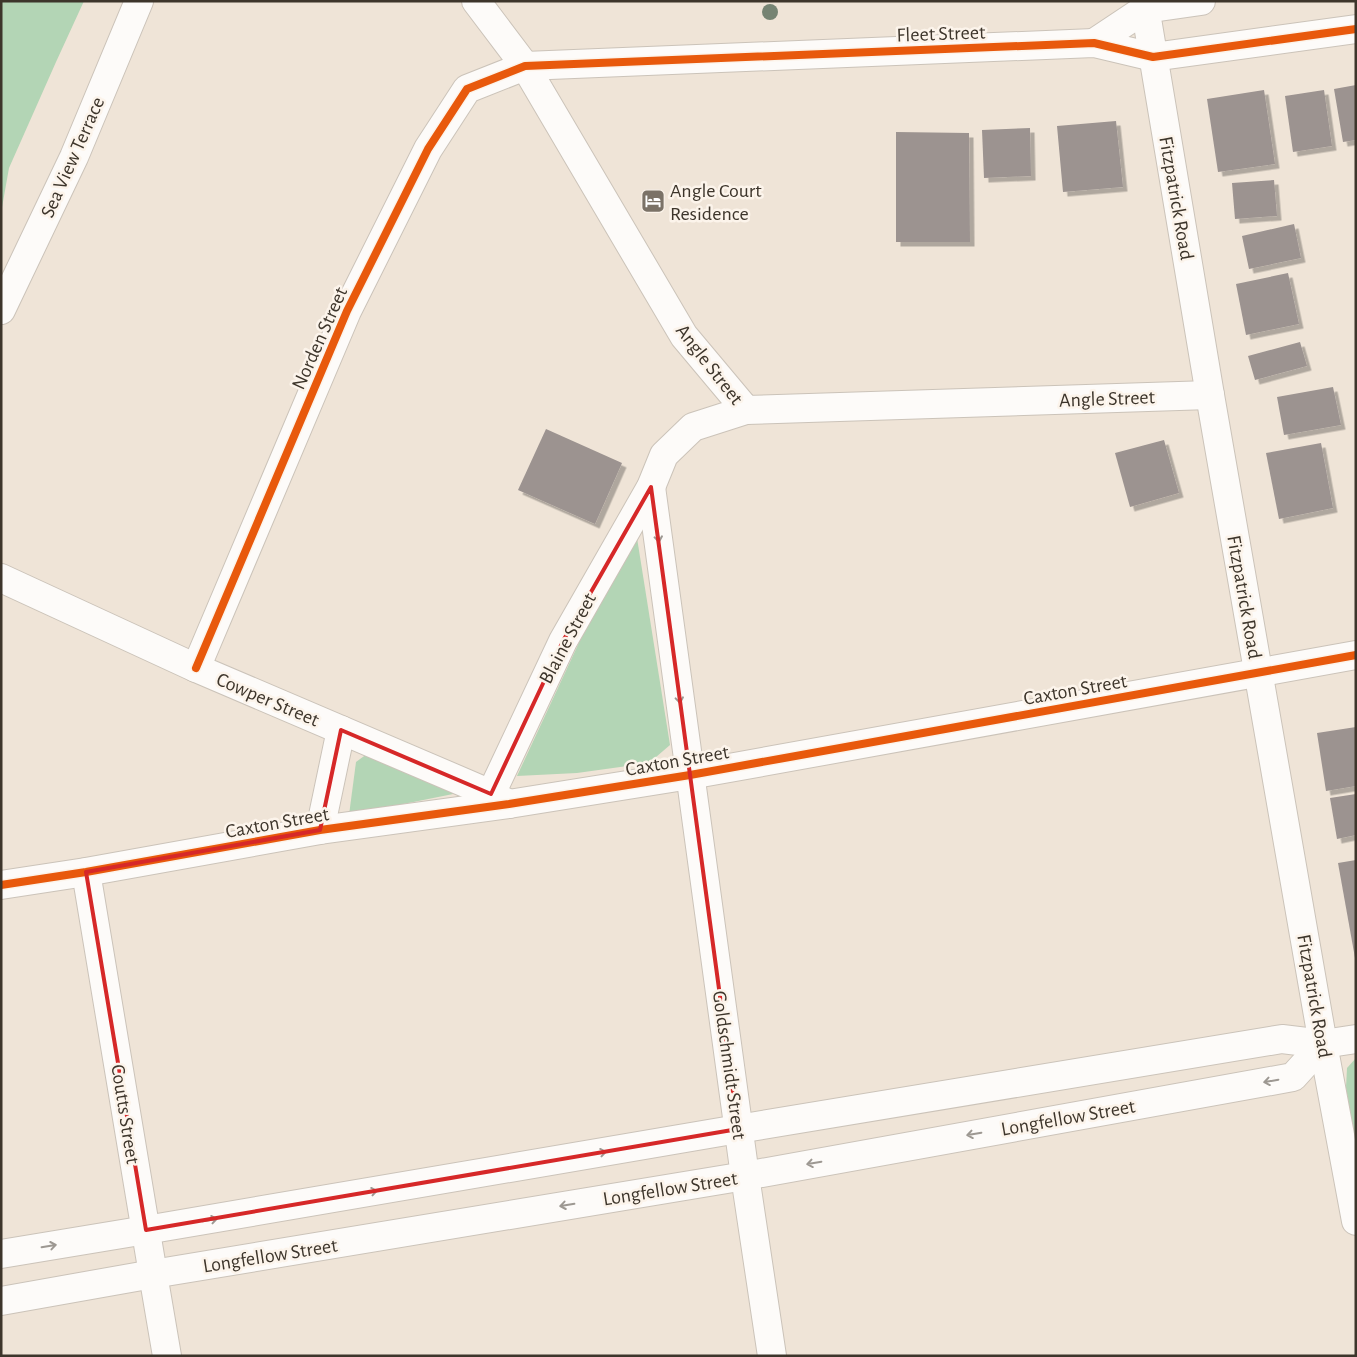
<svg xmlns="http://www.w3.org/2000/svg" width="1357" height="1357" font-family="'Alegreya Sans',sans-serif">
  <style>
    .green { fill: #b3d5b5 }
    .building { fill: #9c9390; filter: url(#shadow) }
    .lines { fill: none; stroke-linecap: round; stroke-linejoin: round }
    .minor-casing { stroke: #cbc3b9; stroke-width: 30 }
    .minor { stroke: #fdfbf9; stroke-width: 28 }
    .cycleway-casing { stroke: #fcf4eb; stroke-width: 11 }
    .cycleway { stroke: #e8590c; stroke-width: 8 }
    .tree { fill: #768473 }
    .oneway { stroke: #9d9892 }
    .marked { fill: none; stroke: #d62828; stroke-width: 4; stroke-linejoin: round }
    .labels { text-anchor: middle; stroke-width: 5; stroke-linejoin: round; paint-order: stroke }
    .street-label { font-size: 20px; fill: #3d352b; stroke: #fcf4eb }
    .poi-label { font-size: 20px; fill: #3d352b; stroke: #fcf4eb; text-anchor: start }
  </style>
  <defs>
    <filter id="shadow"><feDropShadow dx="4.5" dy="4.5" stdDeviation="0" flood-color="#0004"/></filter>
  </defs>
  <rect width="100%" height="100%" fill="#efe4d7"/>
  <g class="green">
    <polygon points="1,1 84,1 56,62 9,168 1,213"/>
    <polygon points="630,533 637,538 670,745 649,763 577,773 517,776"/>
    <polygon points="371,751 449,785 453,794 349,815 356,762"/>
    <polygon points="1356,1058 1356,1144 1346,1088 1347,1068"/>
  </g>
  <g class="building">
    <polygon points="1356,85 1356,140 1343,142 1334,89"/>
    <polygon points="1264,90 1275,164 1218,172 1207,99"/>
    <polygon points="1324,90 1332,146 1293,152 1285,96"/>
    <polygon points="1116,121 1123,187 1063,192 1057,126"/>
    <polygon points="1030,128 1031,176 984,178 982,130"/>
    <polygon points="896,132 969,133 970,242 896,242"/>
    <polygon points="1274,180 1277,216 1235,219 1232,183"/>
    <polygon points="1294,224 1301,258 1249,269 1242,236"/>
    <polygon points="1288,273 1299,324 1246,335 1236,284"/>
    <polygon points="1300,342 1307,366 1255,380 1248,356"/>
    <polygon points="1333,387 1341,425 1284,435 1277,397"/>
    <polygon points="546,429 622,463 595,524 518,490"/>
    <polygon points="1164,440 1179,493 1130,507 1115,453"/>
    <polygon points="1321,443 1333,508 1279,519 1266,453"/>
    <polygon points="1356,727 1356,786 1326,791 1317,733"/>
    <polygon points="1356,794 1356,835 1337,839 1330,798"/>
    <polygon points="1356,860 1356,958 1355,958 1338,863"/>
  </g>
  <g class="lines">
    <g class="minor-casing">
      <g id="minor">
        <polyline points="476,1 525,66 684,336 746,410 1210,395"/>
        <polyline points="1144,1 1210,395 1323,1044 1356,1221"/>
        <polyline points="1094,43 1145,9 1201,1"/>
        <polyline points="1,310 74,157 139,1"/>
        <polyline points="651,487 745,1176 772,1356"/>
        <polyline points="1,578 196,668 491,794 509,804"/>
        <polyline points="196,668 347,311 428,149 467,89 525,66 1094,43 1153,57 1356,29"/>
        <polyline points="491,794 563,641 651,487 664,455 693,427 746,410"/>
        <polyline points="320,830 341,730"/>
        <polyline points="86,872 153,1274 167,1356"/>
        <polyline points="1,885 86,872 320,830 509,804 690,775 1356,655"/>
        <polyline points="1,1254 146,1230 738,1129 1282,1039 1323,1044 1356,1039"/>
        <polyline points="1,1301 153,1274 745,1176 1293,1077 1323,1044"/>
      </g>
    </g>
    <use href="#minor" class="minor"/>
    <g class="cycleway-casing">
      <g id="cycleway">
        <polyline points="196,668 347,311 428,149 467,89 525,66 1094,43 1153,57 1356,29"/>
        <polyline points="1,885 86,872 320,830 509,804 690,775 1356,655"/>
      </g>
    </g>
    <use href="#cycleway" class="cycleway"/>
  </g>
  <circle class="tree" cx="770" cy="12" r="8"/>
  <defs><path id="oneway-shaft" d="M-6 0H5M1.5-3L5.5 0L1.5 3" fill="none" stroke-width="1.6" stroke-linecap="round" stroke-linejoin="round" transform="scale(1.25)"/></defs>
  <g class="oneway">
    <use href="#oneway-shaft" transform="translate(658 535) rotate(82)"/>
    <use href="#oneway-shaft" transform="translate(679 696) rotate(82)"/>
    <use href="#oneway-shaft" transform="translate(1271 1081) rotate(170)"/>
    <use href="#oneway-shaft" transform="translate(974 1134) rotate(170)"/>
    <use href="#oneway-shaft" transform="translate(599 1153) rotate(-10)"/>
    <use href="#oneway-shaft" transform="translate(814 1163) rotate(170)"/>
    <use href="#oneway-shaft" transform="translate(370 1192) rotate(-10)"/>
    <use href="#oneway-shaft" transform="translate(567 1205) rotate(171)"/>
    <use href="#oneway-shaft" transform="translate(210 1220) rotate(-10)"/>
    <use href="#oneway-shaft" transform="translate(49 1246) rotate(-9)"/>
  </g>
  <path class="marked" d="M651 487 738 1129 146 1230 86 872 320 830 341 730 491 794 563 641Z"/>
  <defs>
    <g id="hotel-square" transform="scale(1.25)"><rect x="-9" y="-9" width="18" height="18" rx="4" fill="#7b7267" stroke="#fcf4eb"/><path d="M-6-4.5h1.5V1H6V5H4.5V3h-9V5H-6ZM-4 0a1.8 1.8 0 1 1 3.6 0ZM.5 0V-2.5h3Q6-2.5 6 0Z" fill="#fff"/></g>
  </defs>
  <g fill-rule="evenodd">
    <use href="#hotel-square" x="653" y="201"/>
  </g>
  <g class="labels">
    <g class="street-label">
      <text transform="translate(941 33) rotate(-2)" y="7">Fleet Street</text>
      <text transform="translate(72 157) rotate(-66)" y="7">Sea View Terrace</text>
      <text transform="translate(1177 198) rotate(80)" y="7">Fitzpatrick Road</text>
      <text transform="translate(319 338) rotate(-66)" y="7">Norden Street</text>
      <text transform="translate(710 364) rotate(52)" y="7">Angle Street</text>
      <text transform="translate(1107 398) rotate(-2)" y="7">Angle Street</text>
      <text transform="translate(1245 597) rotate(80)" y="7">Fitzpatrick Road</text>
      <text transform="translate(567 638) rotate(-62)" y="7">Blaine Street</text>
      <text transform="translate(1075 689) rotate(-10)" y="7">Caxton Street</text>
      <text transform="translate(268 699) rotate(23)" y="7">Cowper Street</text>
      <text transform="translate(677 760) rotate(-10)" y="7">Caxton Street</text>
      <text transform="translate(277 822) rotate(-10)" y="7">Caxton Street</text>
      <text transform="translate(1315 996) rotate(80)" y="7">Fitzpatrick Road</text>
      <text transform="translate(730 1065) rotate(82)" y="7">Goldschmidt Street</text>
      <text transform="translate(126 1114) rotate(81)" y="7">Coutts Street</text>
      <text transform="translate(1068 1117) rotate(-10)" y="7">Longfellow Street</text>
      <text transform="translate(670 1188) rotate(-9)" y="7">Longfellow Street</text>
      <text transform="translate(270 1255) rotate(-9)" y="7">Longfellow Street</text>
    </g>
    <g class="poi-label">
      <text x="670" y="197">Angle Court<tspan x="670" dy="23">Residence</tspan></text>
    </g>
  </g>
  <rect width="1357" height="1357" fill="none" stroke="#3d352b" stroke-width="5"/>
</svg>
